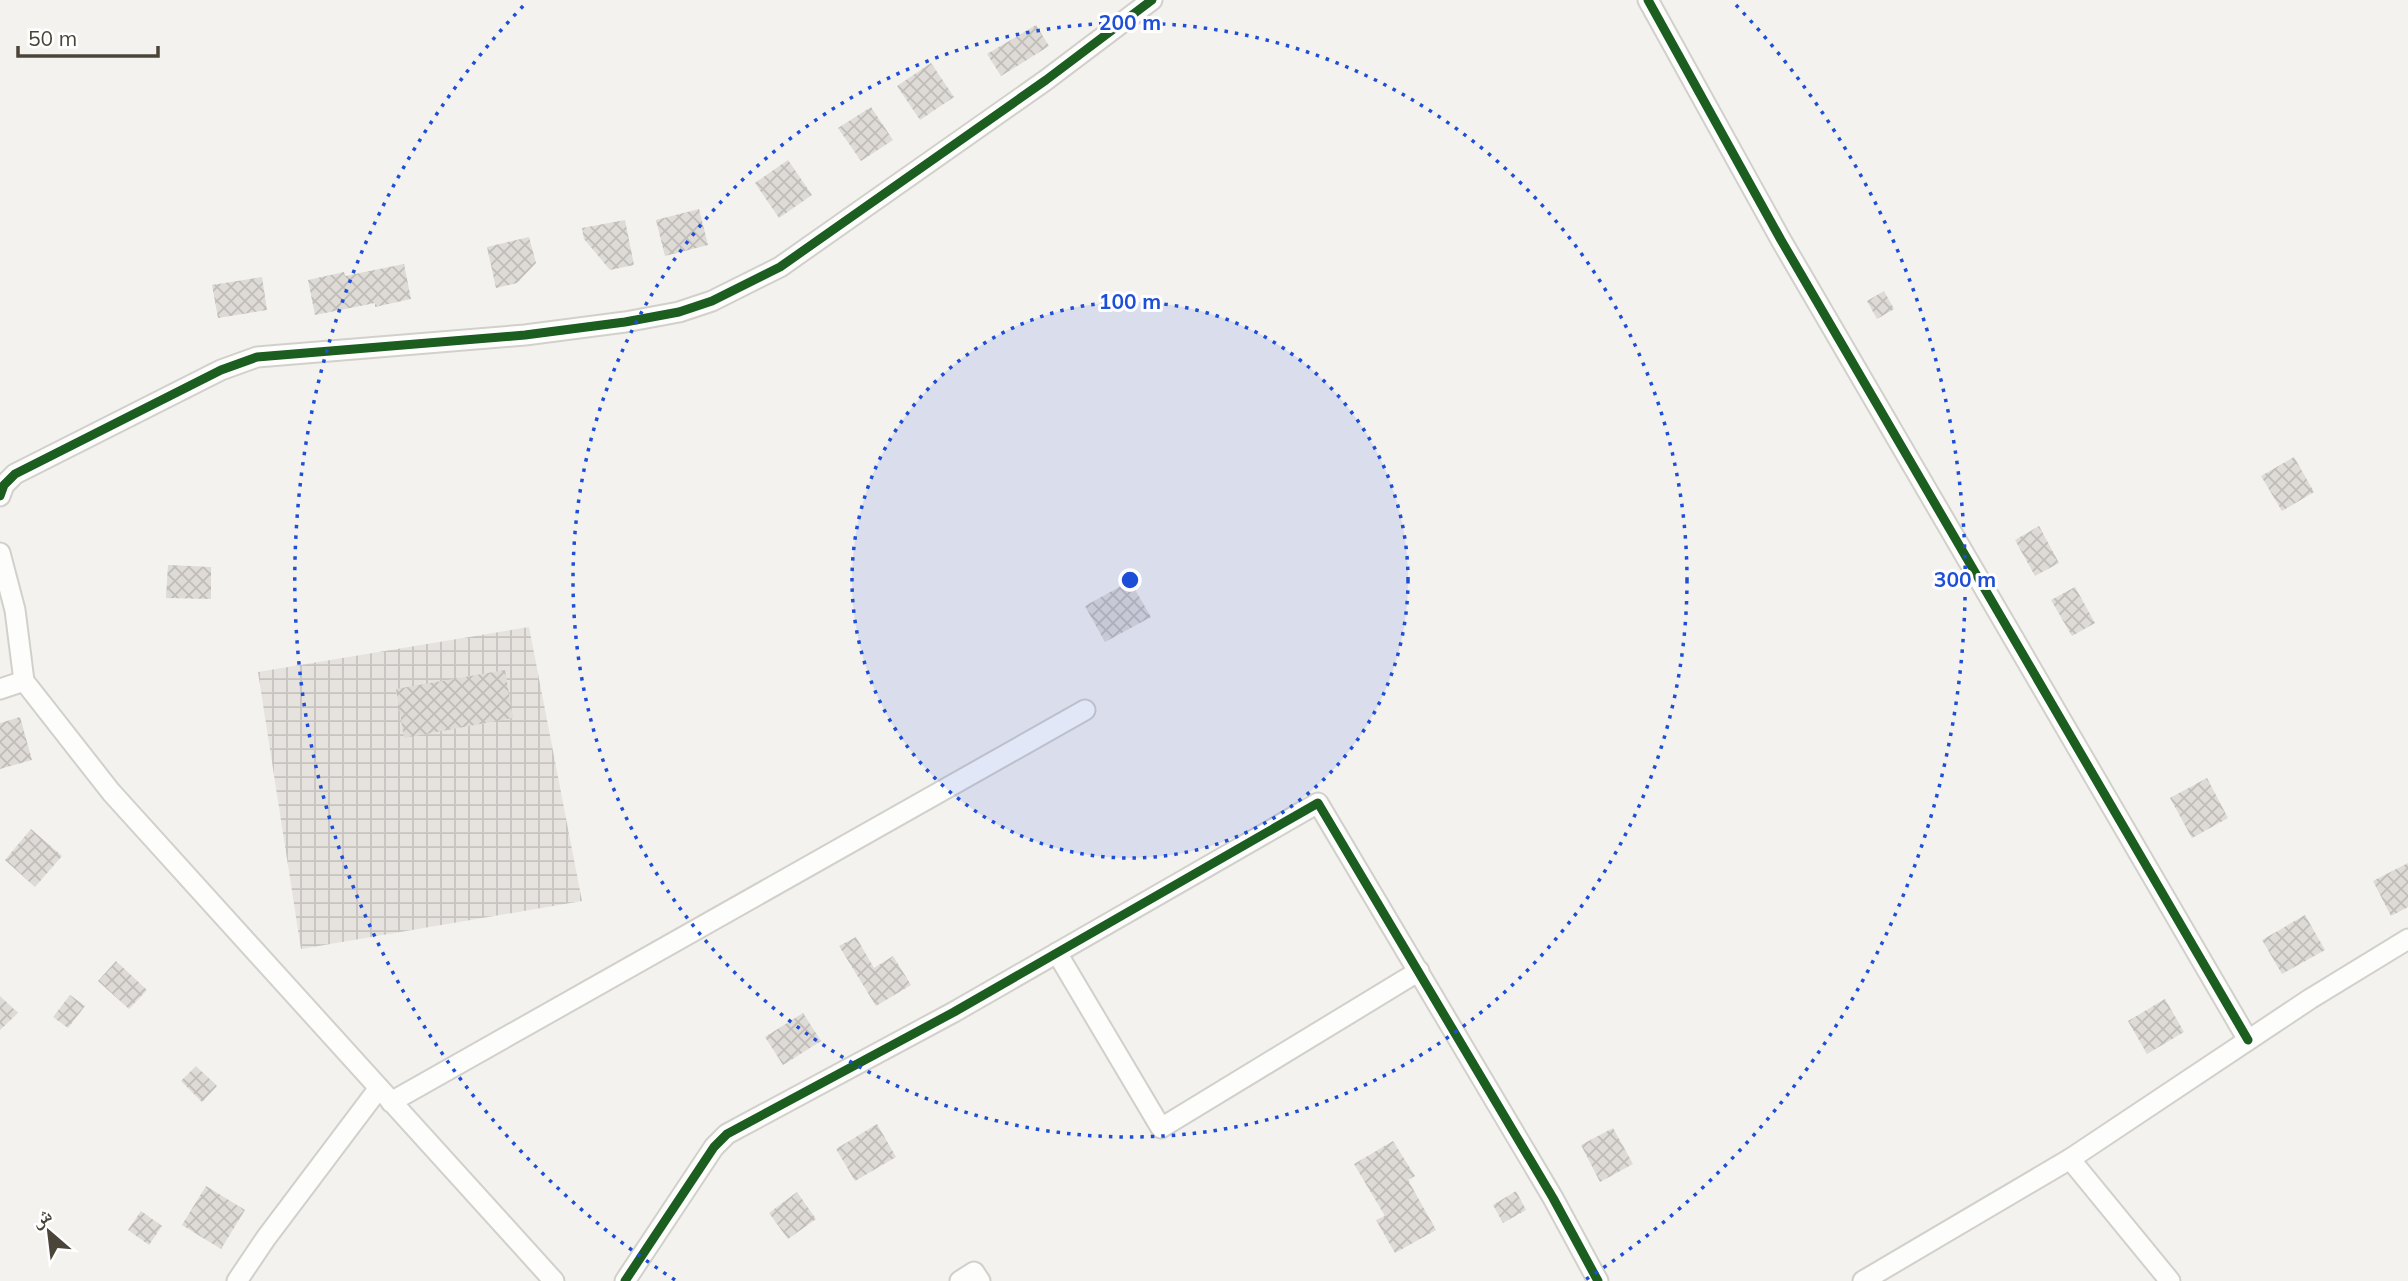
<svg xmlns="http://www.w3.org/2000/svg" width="2408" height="1281" font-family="Mulish,'Noto Naskh Arabic',sans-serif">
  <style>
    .industrial { fill: url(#industrial-grid) }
    .building { fill: url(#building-cross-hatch) }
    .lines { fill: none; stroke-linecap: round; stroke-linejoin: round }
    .street-casing { stroke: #d2d0cb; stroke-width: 23 }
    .street { stroke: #fdfdfc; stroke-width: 19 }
    .cycleway-casing { stroke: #fff; stroke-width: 13 }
    .cycleway { stroke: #1b5e20; stroke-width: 9 }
    .ring { fill: none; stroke: #1d4ed8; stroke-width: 3.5; stroke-dasharray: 3.5 7 }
    .centre { fill: #1d4ed8; stroke: #fff; stroke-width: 3.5 }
    .ring-label { font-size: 21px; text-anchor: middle; font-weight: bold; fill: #1d4ed8; stroke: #fff; stroke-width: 6; stroke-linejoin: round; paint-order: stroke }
  </style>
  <defs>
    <pattern id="industrial-grid" width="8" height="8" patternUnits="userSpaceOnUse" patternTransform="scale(1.75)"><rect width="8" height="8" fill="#e6e2de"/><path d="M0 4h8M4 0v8" fill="none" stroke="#c7c3bf"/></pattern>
    <pattern id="building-cross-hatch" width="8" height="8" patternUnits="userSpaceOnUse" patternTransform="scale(1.75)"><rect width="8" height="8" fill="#dedbd6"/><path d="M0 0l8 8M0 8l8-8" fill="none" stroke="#c0bdb8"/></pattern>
  </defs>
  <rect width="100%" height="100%" fill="#f4f2ee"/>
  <polygon class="industrial" points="529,627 582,901 301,949 258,672"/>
  <g class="building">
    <polygon points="1036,25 1049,46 1001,76 987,54"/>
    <polygon points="931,63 954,97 920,120 897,86"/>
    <polygon points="871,107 893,140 861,161 838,128"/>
    <polygon points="788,160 812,195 779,218 755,183"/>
    <polygon points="699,209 708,245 665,256 656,220"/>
    <polygon points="625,220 634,265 610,270 584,239 582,228"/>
    <polygon points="529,237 536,263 517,283 496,288 487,247"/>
    <polygon points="404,264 411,299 375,307 375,303 315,315 308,280 344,272 345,276"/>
    <polygon points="262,277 267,310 218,318 212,285"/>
    <polygon points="1884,291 1894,309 1877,319 1867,301"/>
    <polygon points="2294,457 2314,492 2282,511 2261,476"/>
    <polygon points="2039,526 2059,563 2035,576 2015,540"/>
    <polygon points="168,565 211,567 211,599 166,598"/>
    <polygon points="1130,581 1151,617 1105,642 1085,606"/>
    <polygon points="2075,587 2095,623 2072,636 2051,600"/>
    <polygon points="505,670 513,718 404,738 396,689"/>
    <polygon points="20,717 32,760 0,769 0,723"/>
    <polygon points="2207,778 2228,818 2192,838 2170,798"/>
    <polygon points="31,829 62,856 35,887 5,860"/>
    <polygon points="2408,863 2408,907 2391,916 2373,881"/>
    <polygon points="2305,915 2325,950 2282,974 2262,940"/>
    <polygon points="856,937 874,968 893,956 911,985 876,1006 839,946"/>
    <polygon points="116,961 147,990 129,1009 98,981"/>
    <polygon points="70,995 85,1006 68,1028 53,1017"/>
    <polygon points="0,996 18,1013 0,1030"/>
    <polygon points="2165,999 2184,1032 2147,1054 2128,1021"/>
    <polygon points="803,1013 821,1041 783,1065 765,1037"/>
    <polygon points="196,1066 217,1086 202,1102 181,1081"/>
    <polygon points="877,1124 896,1157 855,1181 836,1149"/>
    <polygon points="1613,1128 1633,1164 1600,1182 1581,1145"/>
    <polygon points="1393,1141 1415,1176 1408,1180 1436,1230 1395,1253 1376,1220 1385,1216 1354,1164"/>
    <polygon points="206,1186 245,1210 221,1249 182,1225"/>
    <polygon points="1516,1191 1526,1210 1503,1223 1493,1205"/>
    <polygon points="797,1192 816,1219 788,1239 769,1213"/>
    <polygon points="141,1211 162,1226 149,1245 128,1230"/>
  </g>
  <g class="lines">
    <g class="street-casing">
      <g id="street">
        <polyline points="1648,0 1781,240 2248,1040"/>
        <polyline points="0,496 4,485 15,474 221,370 257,357 525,335 625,322 679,312 712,301 780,267 1046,80 1152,0"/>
        <polyline points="0,553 15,610 24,681 0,689"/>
        <polyline points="24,681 111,792 554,1281"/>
        <polyline points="1057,953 1161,1128 1419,971"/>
        <polyline points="391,1102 1085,710"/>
        <polyline points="2070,1159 2170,1281"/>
        <polyline points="237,1281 266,1238 379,1088"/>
        <polyline points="625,1281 714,1147 727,1134 954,1012 1318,803 1553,1198 1598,1281"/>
        <polyline points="960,1281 974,1272 980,1281"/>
        <polyline points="1863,1281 2070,1159 2310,999 2408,939"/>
      </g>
    </g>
    <use href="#street" class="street"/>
    <g class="cycleway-casing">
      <g id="cycleway">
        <polyline points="1648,0 1781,240 2248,1040"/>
        <polyline points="0,496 4,485 15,474 221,370 257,357 525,335 625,322 679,312 712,301 780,267 1046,80 1152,0"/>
        <polyline points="625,1281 714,1147 727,1134 954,1012 1318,803 1553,1198 1598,1281"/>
      </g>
    </g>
    <use href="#cycleway" class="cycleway"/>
  </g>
  <circle cx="1130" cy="580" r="278" fill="#1d4ed8" fill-opacity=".12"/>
  <g class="ring">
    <circle cx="1130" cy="580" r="278"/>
    <circle cx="1130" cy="580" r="557"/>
    <path d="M675 1280A835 835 0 0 1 524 5M1736 5A835 835 0 0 1 1585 1280"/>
  </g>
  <circle cx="1130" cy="580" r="10" class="centre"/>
  <g class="ring-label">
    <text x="1130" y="30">200 m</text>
    <text x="1130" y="309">100 m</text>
    <text x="1965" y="587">300 m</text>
  </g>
  <g transform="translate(49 1232) rotate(332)" stroke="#ffffff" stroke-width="5" paint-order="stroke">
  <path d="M0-5L12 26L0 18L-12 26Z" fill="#4b4439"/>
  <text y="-10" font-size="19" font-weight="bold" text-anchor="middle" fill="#4b4439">ش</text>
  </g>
  <path d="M18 46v10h140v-10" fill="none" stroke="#4b4439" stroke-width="3.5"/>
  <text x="28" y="46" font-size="21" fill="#4b4439" stroke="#ffffff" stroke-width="5" paint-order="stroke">50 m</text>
</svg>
